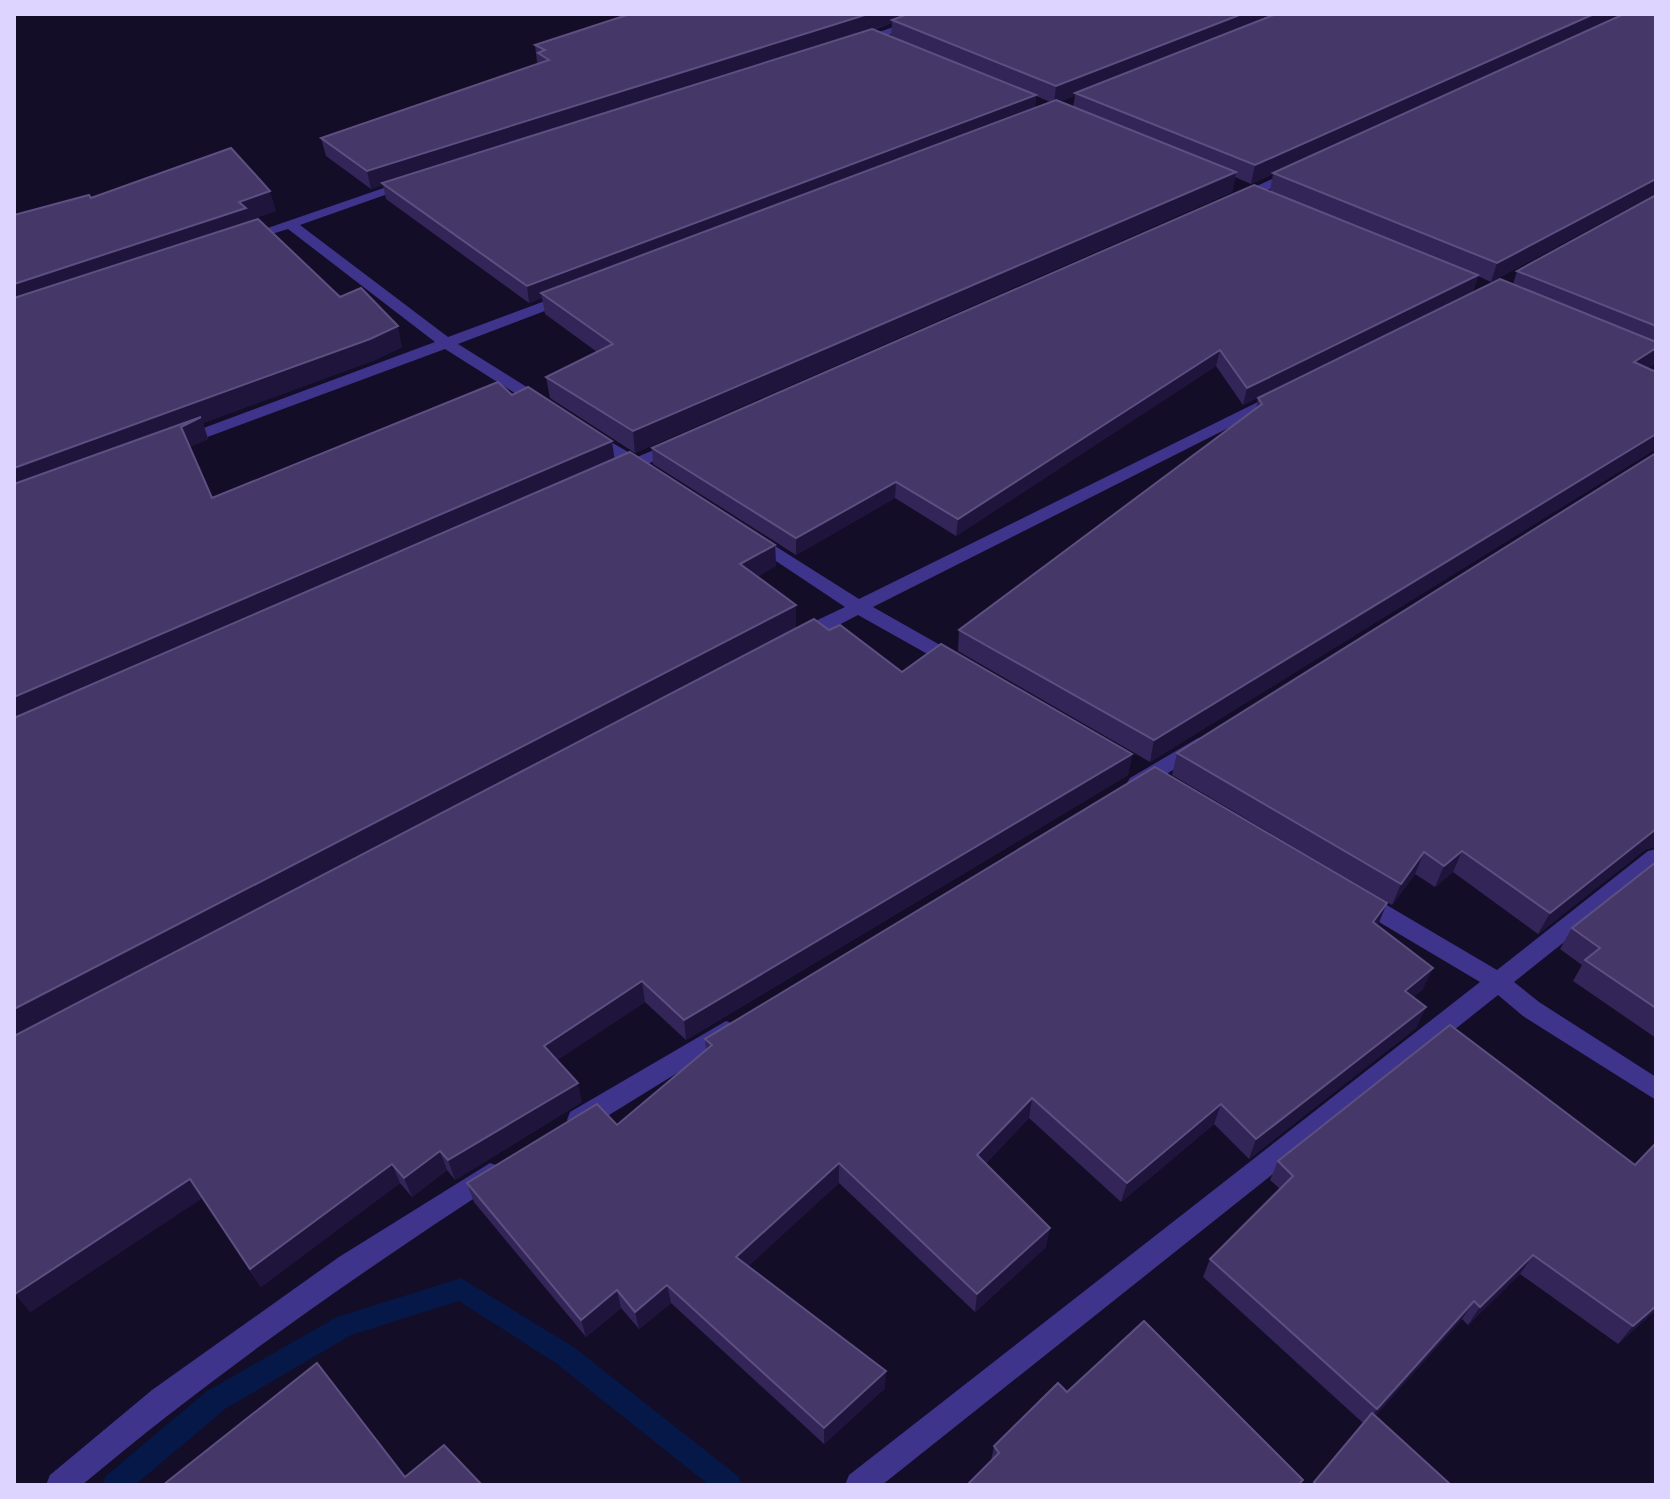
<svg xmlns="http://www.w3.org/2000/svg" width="1670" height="1499" font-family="Inter,sans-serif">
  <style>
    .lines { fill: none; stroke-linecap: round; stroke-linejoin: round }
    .stream { fill: #051848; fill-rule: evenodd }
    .minor { fill: #3f348b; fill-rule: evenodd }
    .wall { fill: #332557; fill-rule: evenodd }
    .shaded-wall { fill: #1f143c }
    .building { fill: #453869; stroke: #5d5080; stroke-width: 2 }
  </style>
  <rect width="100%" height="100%" fill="#140d28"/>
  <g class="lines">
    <polygon class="stream" points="461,1278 575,1348 738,1476 742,1485 709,1485 557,1364 459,1301 351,1335 225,1409 135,1485 102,1485 106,1476 207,1391 337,1317"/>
    <g class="minor">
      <polygon points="931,14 949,14 863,44 853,41"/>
      <polygon points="1296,168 1301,169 1301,175 1243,201 1231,198"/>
      <polygon points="404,181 416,184 300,225 448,337 561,295 571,295 571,301 458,344 549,401 549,407 537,407 445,349 186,445 174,445 172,442 174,439 435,342 288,229 246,242 239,238"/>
      <polygon points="1280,391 1286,393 1286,399 873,607 963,658 965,663 963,668 956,670 858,615 804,643 790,643 788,638 790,633 845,607 746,541 755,535 761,537 859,599"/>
      <polygon points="590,430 637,457 678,440 686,445 648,464 652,469 650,473 635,470 619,476 611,471 623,463 584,438 582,435"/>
      <polygon points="1198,738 1205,740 1208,745 1205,750 1144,788 1130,788 1127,783 1130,778"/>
      <polygon points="1656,849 1656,869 1514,982 1539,1002 1656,1077 1656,1100 1523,1016 1498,995 882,1485 845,1485 849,1475 1480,982 1352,906 1349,900 1352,894 1360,891 1368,894 1497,970 1648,851"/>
      <polygon points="726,1021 734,1024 738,1031 734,1038 588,1128 579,1131 570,1128 567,1120 570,1112"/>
      <path d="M490 1163 499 1166 502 1174 499 1182C355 1276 214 1374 82 1485H46L50 1475 152 1390 339 1257Z"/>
    </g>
  </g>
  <g class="wall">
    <path d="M630 14H1656V193L1491 282 1478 276 1473 291 1243 405 1216 366 956 536 895 498 796 555 653 464 652 448 1270 191 1273 174 1251 184 1235 177 1232 192 635 453 550 398 546 377 597 352 545 314 542 298 529 303 386 199 383 185 371 189 326 156 321 138 539 63 537 62 535 45ZM892 23 891 37 873 30ZM1036 96 1050 102 1035 108ZM1075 96 1073 107 1060 101Z"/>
    <polygon points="1656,195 1656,358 1653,365 1648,368 1656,372 1656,451 1654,450 1150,762 958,651 959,630 1256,409 1258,398 1513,284 1517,271"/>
    <polygon points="91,198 276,211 249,220 250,221 402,347 375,360 203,423 208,439 190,447 212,498 512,395 614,459 775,545 776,566 757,577 796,627 829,630 902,672 1132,754 1128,775 686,1040 645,1002 557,1060 582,1102 455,1180 447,1170 412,1197 400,1183 261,1287 202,1198 30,1312"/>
    <polygon points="1656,453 1656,847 1646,849 1538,934 1453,872 1435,887 1415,874 1392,905 1172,775 1177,753"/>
    <polygon points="1656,862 1656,1038 1573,981 1582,965 1560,949 1572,928"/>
    <polygon points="1377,925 1423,989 1413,997 1426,1007 1416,1028 1249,1159 1214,1124 1121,1202 1029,1118 986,1163 1046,1247 975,1312 839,1183 748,1266 885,1388 824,1444 671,1303 639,1329 621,1308 586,1337 474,1202 467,1183 617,1125 706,1050 705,1039"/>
    <polygon points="1450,1025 1656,1310 1618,1344 1520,1274 1468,1325 1462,1319 1375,1416 1451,1485 1312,1485 1363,1423 1203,1277 1210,1259 1280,1189 1270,1180 1278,1161"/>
    <polygon points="1067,1392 1303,1480 1300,1485 967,1485 991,1461 994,1446"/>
  </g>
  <g class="shaded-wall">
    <polygon points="868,14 922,14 892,20 892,23 384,185 382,183 383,185 371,189 367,171"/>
    <polygon points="1242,14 1283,14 1075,93 1075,96 1054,104 1056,86"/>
    <polygon points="1594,14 1626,14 1251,184 1255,165"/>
    <polygon points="1036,95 1035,111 541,293 542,298 529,303 527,286"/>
    <polygon points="1236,172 1232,192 635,453 633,431"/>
    <polygon points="1656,179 1656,193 1491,282 1497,263"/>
    <polygon points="270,191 276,211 249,220 252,228 14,308 14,284"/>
    <polygon points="1478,275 1473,291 1243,405 1247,388"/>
    <polygon points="398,326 402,347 375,360 203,423 208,439 188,448 14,493 14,468"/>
    <polygon points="1656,348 1656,358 1653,365 1625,383 1634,362"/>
    <polygon points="1220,350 1216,366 956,536 958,519"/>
    <polygon points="1656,434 1656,447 1654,450 1150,762 1154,740"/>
    <polygon points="612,441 615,462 14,724 14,697"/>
    <polygon points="896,482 895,498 796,555 796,538"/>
    <polygon points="775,545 776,566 742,586 740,564"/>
    <polygon points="796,605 796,627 14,1037 14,1009"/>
    <polygon points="1132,754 1128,775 686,1040 684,1020"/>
    <polygon points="1656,829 1656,847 1646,849 1538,934 1550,913"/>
    <polygon points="1462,851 1453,872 1435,887 1444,866"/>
    <polygon points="1424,852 1415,874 1392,905 1401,884"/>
    <polygon points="1387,903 1378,925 1364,943 1373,922"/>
    <polygon points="1433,968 1423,989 1395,1012 1405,991"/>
    <polygon points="642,981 645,1002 548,1066 544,1046"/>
    <polygon points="1426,1007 1416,1028 1249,1159 1256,1139"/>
    <polygon points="578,1083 582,1102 455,1180 448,1160"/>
    <polygon points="1032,1098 1029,1118 975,1174 977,1155"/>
    <polygon points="1221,1104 1214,1124 1121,1202 1127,1183"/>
    <polygon points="440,1151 447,1170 412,1197 404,1178"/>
    <polygon points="839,1163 839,1183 738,1276 736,1257"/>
    <polygon points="392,1164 400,1183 261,1287 250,1269"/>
    <polygon points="190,1179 202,1198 30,1312 15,1294"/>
    <polygon points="1050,1228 1046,1247 975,1312 977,1294"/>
    <polygon points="1533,1255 1520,1274 1468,1325 1480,1307"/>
    <polygon points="667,1285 671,1303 639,1329 635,1312"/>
    <polygon points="617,1290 621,1308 586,1337 581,1320"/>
    <polygon points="1474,1301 1462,1319 1366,1426 1377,1409"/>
    <polygon points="1656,1306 1656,1310 1618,1344 1633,1326"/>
    <polygon points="886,1371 885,1388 824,1444 824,1428"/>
  </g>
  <g class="building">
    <polygon points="630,14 868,14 367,171 321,138 549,60 538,53 545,50 535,45"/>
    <polygon points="908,14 1242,14 1056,86 892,20"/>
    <polygon points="1276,14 1594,14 1255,165 1075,93"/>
    <polygon points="1624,14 1656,14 1656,179 1497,263 1273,173"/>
    <polygon points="872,29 1036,95 527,286 382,183"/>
    <polygon points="1056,100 1236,172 633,431 546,377 613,344 541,293"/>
    <polygon points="231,148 270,191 239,202 246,208 14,284 14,215 89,195 91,198"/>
    <polygon points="1254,185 1478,275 1247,388 1220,350 958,519 896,482 796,538 652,448"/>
    <polygon points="1656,195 1656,326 1517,271"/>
    <polygon points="258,219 340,297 361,288 398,326 370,339 14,468 14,298"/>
    <polygon points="1500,279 1656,342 1656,348 1634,362 1656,372 1656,434 1154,740 959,630 1262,404 1258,398"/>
    <polygon points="498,382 512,395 528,387 612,441 14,697 14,484 201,417 181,427 212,498"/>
    <polygon points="630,452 775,545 740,564 796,605 14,1009 14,718"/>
    <polygon points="1656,453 1656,829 1550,913 1462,851 1444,866 1424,852 1401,884 1177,753"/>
    <polygon points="814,619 829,630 840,625 902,672 941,644 1132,754 684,1020 642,981 544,1046 578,1083 448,1160 440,1151 404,1178 392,1164 250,1269 190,1179 15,1294 14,1036"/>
    <polygon points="1155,767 1387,903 1373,922 1433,968 1405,991 1426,1007 1256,1139 1221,1104 1127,1183 1032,1098 977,1155 1050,1228 977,1294 839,1163 736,1257 886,1371 824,1428 667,1285 635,1312 617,1290 581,1320 467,1183 597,1104 617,1125 712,1045 705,1039"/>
    <polygon points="1656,862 1656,1008 1585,960 1600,948 1572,928"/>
    <polygon points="1450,1025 1635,1165 1656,1143 1656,1306 1633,1326 1533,1255 1480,1307 1474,1301 1377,1409 1210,1259 1293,1176 1278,1161"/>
    <polygon points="1144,1321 1303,1480 1298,1485 967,1485 999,1453 994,1446 1058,1383 1067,1392"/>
    <polygon points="317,1363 405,1477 444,1445 482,1485 163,1485"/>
    <polygon points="1372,1413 1451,1485 1318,1485 1314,1482"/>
  </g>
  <rect width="1670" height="1499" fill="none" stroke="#ddd4ff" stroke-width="32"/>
</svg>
